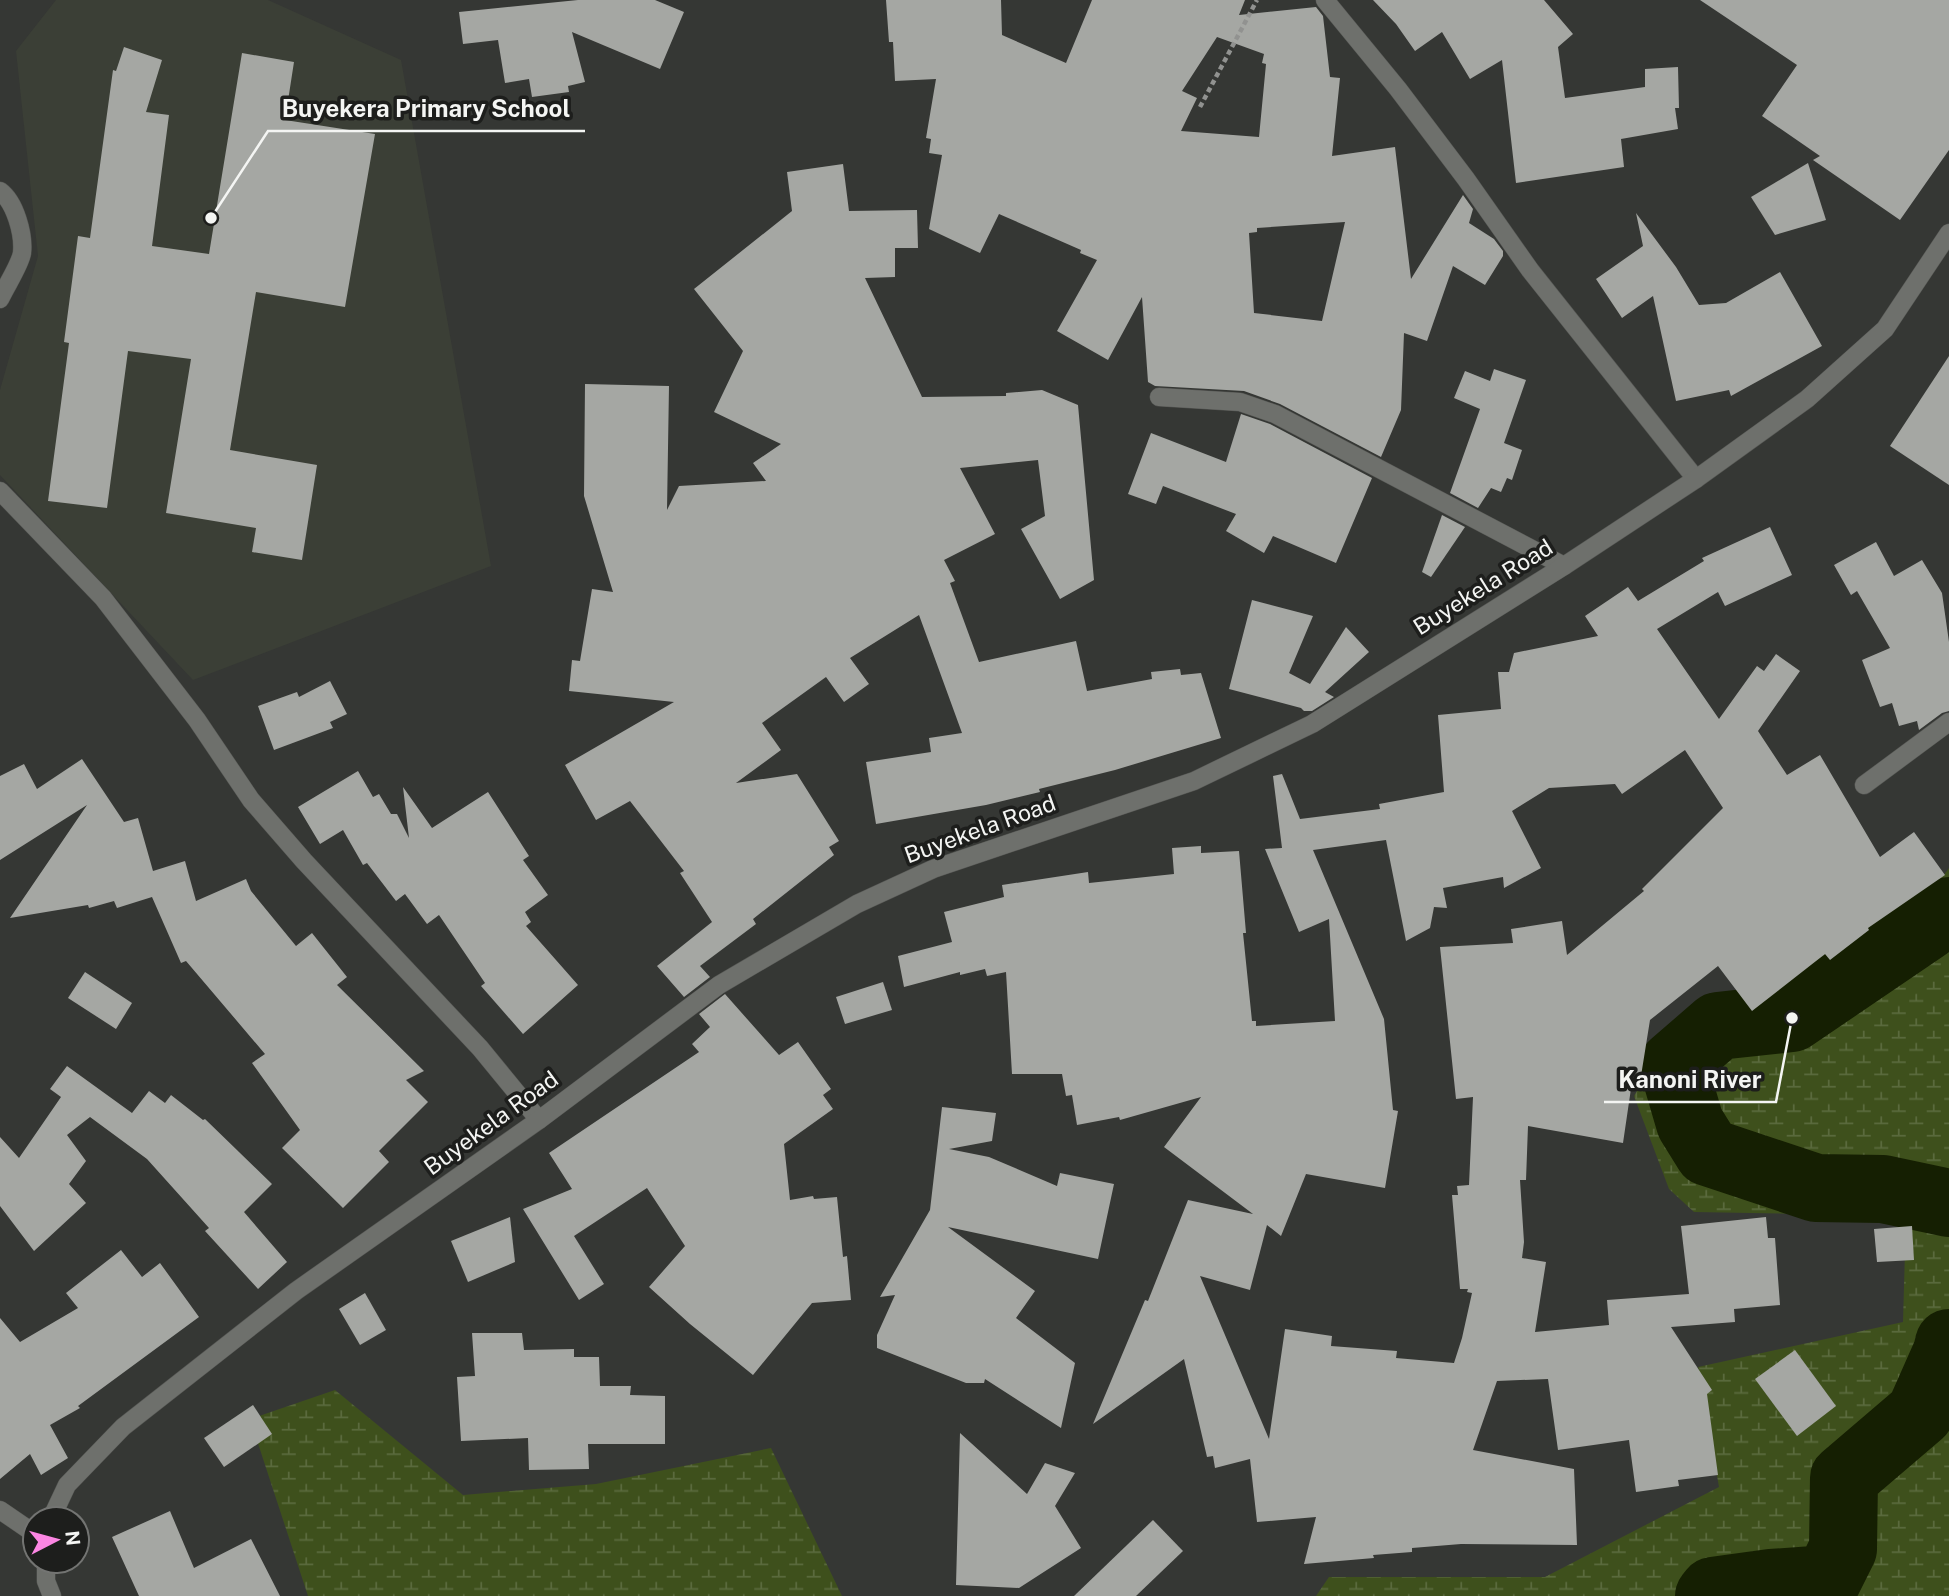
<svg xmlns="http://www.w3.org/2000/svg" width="1949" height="1596" font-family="'Public Sans',sans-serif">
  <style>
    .built { fill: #3b3f36 }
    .wetland { fill: url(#wetland-marsh) }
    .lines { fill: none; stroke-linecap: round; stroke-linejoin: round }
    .river { stroke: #151f02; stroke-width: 68 }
    .building { fill: #a5a7a3; fill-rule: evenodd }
    .street-casing { stroke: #555653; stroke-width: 19 }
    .path { stroke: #919290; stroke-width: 4.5; stroke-dasharray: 5 3.5; stroke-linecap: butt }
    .street { stroke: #6e706c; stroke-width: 18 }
    .labels { text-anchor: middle; stroke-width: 7; stroke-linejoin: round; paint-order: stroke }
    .street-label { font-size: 23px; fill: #f4f5f3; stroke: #1d1e1c }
    .leader { fill: none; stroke: #f4f5f3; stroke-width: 2.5 }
    .callout-dot { fill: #f4f5f3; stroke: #1d1e1c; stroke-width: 2.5 }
    .callout-label { font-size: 24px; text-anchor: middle; font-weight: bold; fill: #f4f5f3; stroke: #1d1e1c; stroke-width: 7; stroke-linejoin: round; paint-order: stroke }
  </style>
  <defs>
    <pattern id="wetland-marsh" width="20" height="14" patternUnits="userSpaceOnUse" patternTransform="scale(1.75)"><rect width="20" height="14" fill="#3e501c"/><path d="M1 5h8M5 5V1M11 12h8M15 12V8" fill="none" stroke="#5a6a3d"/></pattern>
  </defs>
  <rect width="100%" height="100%" fill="#353734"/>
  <polygon class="built" points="56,0 268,0 401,60 491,566 193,680 0,475 0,390 38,256 16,51"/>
  <g class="wetland">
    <polygon points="1949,868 1949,1596 1316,1596 1329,1577 1545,1577 1719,1487 1698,1367 1903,1322 1906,1216 1694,1212 1669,1189 1634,1096 1670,1036 1809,965 1944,875"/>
    <polygon points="335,1390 463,1495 596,1484 771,1448 842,1596 308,1596 250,1419"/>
  </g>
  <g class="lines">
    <g class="river">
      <polyline points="1949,911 1792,1018 1718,1026 1673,1065 1690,1123 1708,1152 1816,1188 1883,1189 1949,1203"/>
      <polyline points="1709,1596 1713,1591 1771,1583 1828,1579 1843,1549 1844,1478 1920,1413 1947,1352 1949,1343"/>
    </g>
  </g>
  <g class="building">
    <polygon points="578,0 655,0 684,12 660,69 572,32 585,82 568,86 569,92 532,97 529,79 505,83 498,40 463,44 459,12"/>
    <path d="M886 0H1001L1002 35 1066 63 1092 0H1245L1239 15 1316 7 1323 16 1330 77 1340 78 1332 156 1395 147 1411 279 1463 195 1473 209 1469 223 1494 239 1503 251V256L1485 285 1453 266 1427 341 1404 333 1401 410 1381 457 1280 404 1244 391 1155 386 1148 382 1142 297 1108 360 1057 331 1097 260 1080 253 1081 250 999 214 980 253 929 229 942 155 929 153 931 139 926 138 936 79 895 81 893 42H889ZM1217 37 1264 54 1262 63 1266 64 1259 137 1181 131 1197 98 1182 91ZM1345 222 1322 321 1254 313 1249 233 1257 232V228Z"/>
    <polygon points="1373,0 1544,0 1573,34 1558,47 1565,98 1645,87 1645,69 1678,67 1679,108 1675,108 1678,129 1621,139 1624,167 1516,183 1502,60 1470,79 1442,32 1415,51 1396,24"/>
    <polygon points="1700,0 1949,0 1949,150 1900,220 1813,160 1820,156 1762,116 1797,65"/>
    <polygon points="124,47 162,60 146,112 169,115 152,246 209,254 242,53 294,62 285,120 375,134 345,307 256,292 230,450 317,465 302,560 252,552 256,528 166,513 191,359 128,351 107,508 48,501 69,343 64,342 78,236 90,238 113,70 116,71"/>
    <polygon points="1808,163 1826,220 1775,235 1751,197"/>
    <polygon points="843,164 849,211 917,210 918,248 895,248 895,277 865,278 922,397 1006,396 1006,393 1042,390 1078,405 1094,580 1060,599 1021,529 1045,516 1038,460 960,468 995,534 944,560 955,581 950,583 979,662 1076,641 1087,691 1152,679 1151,672 1180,669 1181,675 1201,673 1221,738 1115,770 1039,789 1040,792 986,805 876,824 866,762 931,752 929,738 962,733 919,615 850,658 869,684 844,702 826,677 762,723 781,750 736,783 797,774 839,841 829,847 834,855 753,919 756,924 700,966 710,977 684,997 657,966 712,922 680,873 684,871 630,801 596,820 565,765 674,702 569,691 572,660 580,661 592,589 613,592 584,496 585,384 669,386 667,510 679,486 766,481 753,463 781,444 714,412 743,351 694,289 792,211 787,172"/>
    <polygon points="1636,213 1676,267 1699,305 1726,303 1780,272 1822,346 1731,396 1729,390 1676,401 1653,296 1622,318 1596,279 1643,246"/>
    <polygon points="1949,356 1949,485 1890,446"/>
    <polygon points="1494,369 1526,380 1504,443 1522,450 1512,480 1507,478 1501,492 1491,488 1478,508 1450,493 1480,409 1454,398 1465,371 1490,381"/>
    <polygon points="1241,414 1270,424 1372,478 1336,563 1273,536 1264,553 1226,531 1236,514 1163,486 1156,504 1128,494 1151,433 1226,462"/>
    <polygon points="1442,515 1465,527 1431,577 1422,572"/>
    <path d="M1770 527 1792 575 1725 606 1718 592 1657 629 1719 719 1757 666 1764 671 1776 654 1800 671 1758 731 1787 775 1820 755 1880 857 1914 832 1945 875 1868 928 1869 930 1830 960 1825 954 1752 1011 1718 966 1650 1020 1641 1076 1633 1075 1623 1143 1528 1126 1526 1180H1520L1524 1242 1522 1258 1546 1262 1535 1332 1609 1325 1607 1300 1689 1294 1681 1226 1766 1217 1768 1238H1775L1780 1305 1734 1309 1735 1322 1671 1327 1712 1390 1707 1394 1718 1475 1678 1480 1679 1486 1636 1492 1629 1440 1558 1450 1548 1379 1497 1381 1473 1450 1574 1469 1577 1545 1461 1544 1412 1548V1552L1373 1555 1374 1558 1304 1564 1316 1517 1257 1522 1250 1459 1215 1468 1213 1456 1207 1457 1184 1359 1093 1424 1145 1300 1148 1301 1188 1200 1253 1214 1164 1147 1201 1097 1120 1120 1119 1117 1077 1125 1072 1095 1066 1096 1062 1074H1012L1006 972 987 976 985 969 960 975V972L904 987 898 956 952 942 944 912 1004 897 1002 885 1088 872 1089 883 1174 874 1172 848 1201 846V853L1239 851 1246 933H1243L1252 1021H1256V1026L1335 1021 1329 919 1299 932 1265 849 1282 848 1273 776 1282 774 1300 819 1380 809 1379 804 1444 792 1438 715 1501 709 1498 672H1509L1514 653 1598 636 1585 616 1628 587 1638 601 1704 561 1702 558ZM1685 750 1723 808 1642 889 1644 891 1567 955 1562 921 1511 929 1513 943 1440 947 1456 1099 1473 1097 1469 1185 1457 1186 1458 1195H1452L1460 1289H1468L1467 1292 1472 1293 1462 1338 1454 1363 1396 1358 1397 1351 1331 1346 1332 1336 1285 1329 1269 1439 1200 1276 1250 1290 1267 1225 1281 1236 1306 1174 1385 1188 1398 1111 1393 1110 1384 1019 1313 850 1386 840 1406 941 1430 928 1434 907 1447 908 1443 888 1503 877 1504 888 1541 868 1512 811 1549 788 1615 784 1622 794Z"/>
    <polygon points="1876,542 1894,576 1922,560 1942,593 1949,642 1949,711 1942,713 1919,730 1917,721 1899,726 1892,703 1880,707 1862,660 1890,648 1857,591 1851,595 1834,565"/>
    <polygon points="1252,600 1313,616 1289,673 1310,684 1346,627 1369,652 1325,692 1334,697 1312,711 1304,711 1301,708 1229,689"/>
    <polygon points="330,681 347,714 330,722 333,728 274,750 258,706 297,692 299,697"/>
    <polygon points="82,759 124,822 138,818 153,871 185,861 196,901 246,879 251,891 296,946 312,933 347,977 337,985 424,1071 406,1080 428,1102 379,1151 389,1162 343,1208 282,1148 300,1130 252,1063 265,1054 186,961 181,963 152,897 117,908 114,901 89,908 88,905 10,918 87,805 0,860 0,776 24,764 37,789"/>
    <polygon points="358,771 373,797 379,794 391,814 397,814 409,838 403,787 432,828 488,792 529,856 523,860 548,895 525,912 531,922 526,926 578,985 523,1034 481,986 485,983 439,915 427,924 405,894 396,901 367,863 363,865 343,830 320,844 298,807"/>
    <polygon points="85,972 132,1003 116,1029 68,998"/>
    <polygon points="883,982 892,1010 845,1024 836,997"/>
    <polygon points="725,994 779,1055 798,1042 831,1089 823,1095 833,1109 784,1144 790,1200 813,1196 814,1199 837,1197 843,1257 847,1256 851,1300 812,1303 753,1375 690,1324 649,1287 685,1246 647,1188 574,1236 604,1284 579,1300 523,1209 572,1189 549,1153 699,1052 692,1044 710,1027 699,1014"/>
    <polygon points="67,1066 132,1113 149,1091 165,1103 171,1095 203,1120 205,1119 272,1184 244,1212 287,1262 258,1289 205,1231 209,1228 147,1159 90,1117 67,1135 86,1161 69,1184 86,1203 34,1251 0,1206 0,1137 19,1158 61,1097 50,1089"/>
    <polygon points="942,1107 996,1113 992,1141 949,1149 989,1157 1057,1186 1060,1173 1114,1184 1098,1259 948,1227 1035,1291 1016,1318 1075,1363 1061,1428 985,1379 984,1383 966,1383 877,1348 877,1335 895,1295 880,1297 930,1210"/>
    <polygon points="510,1217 515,1262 468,1282 451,1241"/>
    <polygon points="1912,1226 1914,1260 1877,1262 1874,1229"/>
    <polygon points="121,1250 142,1277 160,1263 199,1317 78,1406 80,1408 50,1425 68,1458 41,1475 30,1454 0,1479 0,1318 20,1342 78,1308 66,1293"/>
    <polygon points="365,1293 386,1330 360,1345 339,1309"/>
    <polygon points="472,1333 522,1333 524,1350 574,1349 574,1357 599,1357 600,1386 631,1386 630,1395 665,1396 665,1444 588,1444 589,1469 529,1470 528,1438 461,1441 457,1377 475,1376"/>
    <polygon points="1795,1350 1836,1406 1797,1436 1755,1379"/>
    <polygon points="253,1405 272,1434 224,1467 204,1438"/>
    <polygon points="960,1433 1027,1494 1045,1463 1075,1473 1055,1506 1081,1548 1019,1588 956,1585"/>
    <polygon points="170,1511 194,1568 251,1539 280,1596 139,1596 112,1537"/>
    <polygon points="1153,1520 1183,1551 1136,1596 1074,1596"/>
  </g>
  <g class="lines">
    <g class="street-casing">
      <g id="street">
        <polyline points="1325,0 1398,89 1466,179 1530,270 1696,479"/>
        <path d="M0 191C15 202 24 234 22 253 20 265 6 286 0 299"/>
        <polyline points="1159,397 1240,402 1275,414 1564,566"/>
        <polyline points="0,491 103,598 197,720 251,800 304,861 480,1048 539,1120"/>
        <polyline points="1864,785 1949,722"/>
        <polyline points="0,1510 35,1534"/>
        <polyline points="51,1519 67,1485 123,1427 296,1291 539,1120 719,985 857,904 933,869 1194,781 1312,724 1564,566 1696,479 1807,399 1885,329 1949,233"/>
        <polyline points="46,1561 46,1581 52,1596"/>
      </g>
    </g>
    <polyline class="path" points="1200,107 1257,0"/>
    <use href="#street" class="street"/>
  </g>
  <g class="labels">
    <g class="street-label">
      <text transform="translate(1483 587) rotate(-32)" y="8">Buyekela Road</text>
      <text transform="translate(980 829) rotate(-20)" y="8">Buyekela Road</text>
      <text transform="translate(491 1123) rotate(-36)" y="8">Buyekela Road</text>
    </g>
  </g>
  <path class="leader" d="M211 218L268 131H585M1792 1018L1776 1102H1604"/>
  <g class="callout-dot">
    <circle cx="211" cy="218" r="7"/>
    <circle cx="1792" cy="1018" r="7"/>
  </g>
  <g class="callout-label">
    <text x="426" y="117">Buyekera Primary School</text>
    <text x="1690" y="1088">Kanoni River</text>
  </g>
  <g transform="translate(56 1540) rotate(84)"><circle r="33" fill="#1d1e1c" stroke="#737472" stroke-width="2"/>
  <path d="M0-5L12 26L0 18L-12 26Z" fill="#fc86e3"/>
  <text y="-10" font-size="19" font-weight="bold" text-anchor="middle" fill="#f4f5f3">N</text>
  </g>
</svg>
